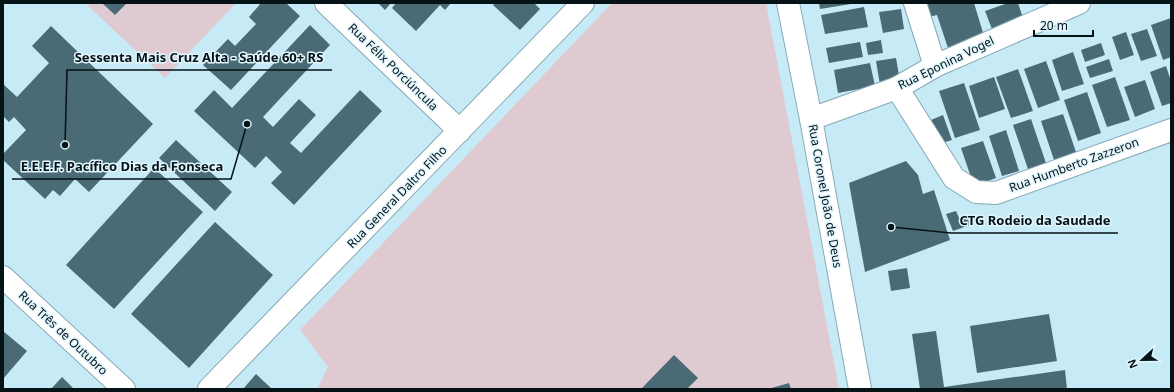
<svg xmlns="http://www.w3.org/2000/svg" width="1174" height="392" font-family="'Noto Sans',sans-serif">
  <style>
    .green { fill: #e0cad1 }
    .building { fill: #4a6b76 }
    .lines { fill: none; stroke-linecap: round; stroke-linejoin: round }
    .minor-casing { stroke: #87a9b5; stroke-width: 24 }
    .tertiary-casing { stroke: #87a9b5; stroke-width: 24 }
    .minor { stroke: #fff; stroke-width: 22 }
    .tertiary { stroke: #fff; stroke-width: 22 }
    .labels { text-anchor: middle; stroke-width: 3; stroke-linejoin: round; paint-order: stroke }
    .street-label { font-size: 12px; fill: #051216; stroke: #e0f5fd }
    .leader { fill: none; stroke: #051216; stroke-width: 1.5 }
    .callout-dot { fill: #051216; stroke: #e0f5fd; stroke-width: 1.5 }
    .callout-label { font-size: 13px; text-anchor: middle; font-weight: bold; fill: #051216; stroke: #e0f5fd; stroke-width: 3; stroke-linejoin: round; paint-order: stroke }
  </style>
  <rect width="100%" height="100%" fill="#c7eaf7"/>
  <g class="green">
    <polygon points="85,3 236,3 165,78"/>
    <polygon points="612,3 766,3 839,389 317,389 328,367 300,330"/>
  </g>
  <g class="building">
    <polygon points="102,3 127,3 115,15"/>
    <polygon points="261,3 286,3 300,16 231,90 203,65 228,39 235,46 256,24 249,17"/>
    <polygon points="378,3 391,3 385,10"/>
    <polygon points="396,3 451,3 445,10 440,5 416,31 392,8"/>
    <polygon points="495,3 534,3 540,9 520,30 493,5"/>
    <polygon points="819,3 851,3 851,4 820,9"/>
    <polygon points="920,3 974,3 984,36 948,48 937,15 925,18"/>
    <polygon points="1008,3 1018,3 1023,18 992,29 985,11"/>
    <polygon points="864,7 868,27 825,34 821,15"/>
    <polygon points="901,9 904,29 883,33 879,12"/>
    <polygon points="1171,18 1171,57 1163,60 1151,25"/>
    <polygon points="310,25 330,45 263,117 273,127 299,99 316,115 290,143 301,153 360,90 382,111 294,205 271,183 282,172 266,156 255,168 194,111 214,90 232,108"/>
    <polygon points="51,26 153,124 89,192 75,179 60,196 53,190 45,199 3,160 3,154 26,130 14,117 9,122 3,116 3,84 17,97 49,63 32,46"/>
    <polygon points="1147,29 1157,56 1141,61 1131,34"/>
    <polygon points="1126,32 1134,55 1120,60 1112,37"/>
    <polygon points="881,40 883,53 868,55 866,43"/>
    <polygon points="860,42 863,57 829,63 826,48"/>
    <polygon points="1101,43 1105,55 1085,62 1081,50"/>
    <polygon points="1073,52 1084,84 1062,91 1052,60"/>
    <polygon points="896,58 900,81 880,85 876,61"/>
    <polygon points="1109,59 1113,71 1090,78 1086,67"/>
    <polygon points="1046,61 1060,100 1038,108 1024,69"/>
    <polygon points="870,63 875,86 838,93 834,70"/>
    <polygon points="1166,66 1171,81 1171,103 1162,106 1150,72"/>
    <polygon points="1018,69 1033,111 1011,118 996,77"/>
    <polygon points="994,77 1005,109 979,118 969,86"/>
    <polygon points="1115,77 1130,120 1107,127 1092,85"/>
    <polygon points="1145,80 1155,109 1135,117 1124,87"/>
    <polygon points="964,83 980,130 955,138 939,91"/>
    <polygon points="1087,92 1101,133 1078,141 1064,100"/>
    <polygon points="1063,114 1077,155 1055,163 1041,121"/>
    <polygon points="943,115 952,140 939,144 931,120"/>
    <polygon points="1031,119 1048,169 1030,175 1013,125"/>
    <polygon points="1006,130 1019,171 1002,176 989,136"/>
    <polygon points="176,140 232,192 215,211 159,158"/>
    <polygon points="983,141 996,178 974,186 961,148"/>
    <polygon points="906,161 918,175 923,194 934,190 950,240 865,272 849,183"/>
    <polygon points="154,168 203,212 114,309 66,265"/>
    <polygon points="956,211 959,218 966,215 970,225 953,231 946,214"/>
    <polygon points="215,222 273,275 189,368 131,314"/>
    <polygon points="907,268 910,288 891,291 888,271"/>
    <polygon points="1049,314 1057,361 977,373 970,326"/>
    <polygon points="3,331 27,351 3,379"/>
    <polygon points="936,331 944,387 1065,370 1067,389 920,389 912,334"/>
    <polygon points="674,355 698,378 687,389 641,389"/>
    <polygon points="256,374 272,389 243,389"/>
    <polygon points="62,377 74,389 51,389"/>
    <polygon points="789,383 791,389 768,389"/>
  </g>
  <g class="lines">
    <g class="minor-casing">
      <g id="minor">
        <polyline points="326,3 460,131"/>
        <polyline points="915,3 935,66"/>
        <polyline points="897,88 954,178 976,192 996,193 1171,130"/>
        <polyline points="811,119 897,88 935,66 1079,3"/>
        <polyline points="3,277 124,389"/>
        <polyline points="209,389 583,3"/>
      </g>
    </g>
    <g class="tertiary-casing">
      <polyline id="tertiary" points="788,3 811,119 860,389"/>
    </g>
    <use href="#minor" class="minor"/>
    <use href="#tertiary" class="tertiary"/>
  </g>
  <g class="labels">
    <g class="street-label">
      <text transform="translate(946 63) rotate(-26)" y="4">Rua Eponina Vogel</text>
      <text transform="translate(393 67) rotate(44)" y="4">Rua Félix Porciúncula</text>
      <text transform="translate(1074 165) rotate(-20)" y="4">Rua Humberto Zazzeron</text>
      <text transform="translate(825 196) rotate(80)" y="4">Rua Coronel João de Deus</text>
      <text transform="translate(397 197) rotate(-46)" y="4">Rua General Daltro Filho</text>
      <text transform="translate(63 333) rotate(43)" y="4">Rua Três de Outubro</text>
    </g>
  </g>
  <path class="leader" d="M65 145L67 70H332M247 124L231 179H12M891 227L951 233H1118"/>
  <g class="callout-dot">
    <circle cx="65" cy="145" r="4"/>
    <circle cx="247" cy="124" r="4"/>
    <circle cx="891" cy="227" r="4"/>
  </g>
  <g class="callout-label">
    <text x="199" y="62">Sessenta Mais Cruz Alta - Saúde 60+ RS</text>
    <text x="122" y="171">E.E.E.F. Pacífico Dias da Fonseca</text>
    <text x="1035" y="225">CTG Rodeio da Saudade</text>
  </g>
  <rect width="1174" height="392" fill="none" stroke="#051216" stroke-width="8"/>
  <g transform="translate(1142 360) rotate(248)" stroke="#e0f5fd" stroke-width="3" paint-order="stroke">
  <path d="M0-3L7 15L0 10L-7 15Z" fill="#051216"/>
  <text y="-6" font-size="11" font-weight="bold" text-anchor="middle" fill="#051216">N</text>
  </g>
  <path d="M1034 30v6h59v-6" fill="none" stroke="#051216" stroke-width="2"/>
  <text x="1040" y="30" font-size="12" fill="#051216" stroke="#e0f5fd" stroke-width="3" paint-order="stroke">20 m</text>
</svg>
